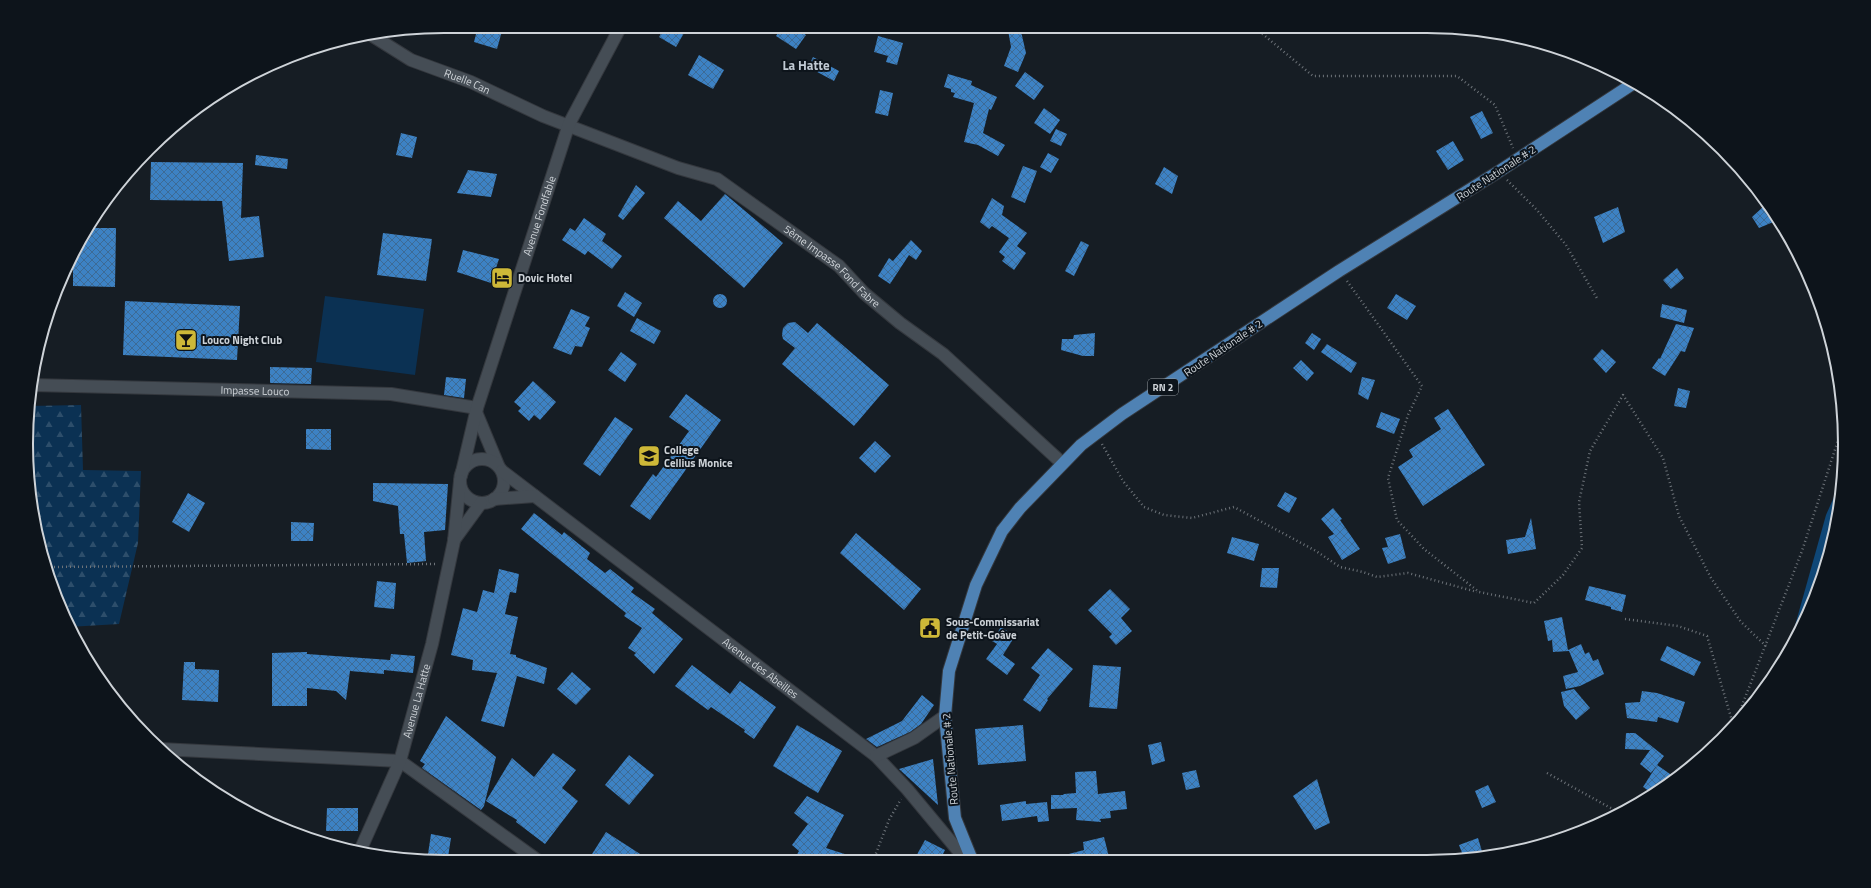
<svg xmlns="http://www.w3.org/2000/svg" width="1871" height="888" font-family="'Titillium Web',sans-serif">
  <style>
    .forest { fill: url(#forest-firs) }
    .pitch { fill: #0b3153 }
    .water { fill: #0f4777 }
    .building { fill: url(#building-cross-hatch) }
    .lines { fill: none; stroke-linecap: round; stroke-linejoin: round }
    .minor-casing { stroke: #34383e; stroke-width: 14 }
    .major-casing { stroke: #34383e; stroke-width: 14 }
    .path { stroke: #6d7379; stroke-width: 2.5; stroke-dasharray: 1 3; stroke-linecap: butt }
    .minor { stroke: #454d55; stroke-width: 12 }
    .major { stroke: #4f82b4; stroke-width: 12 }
    .labels { text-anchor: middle; stroke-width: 4; stroke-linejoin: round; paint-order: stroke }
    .shield { fill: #0d141b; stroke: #949a9f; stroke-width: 1 }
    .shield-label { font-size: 10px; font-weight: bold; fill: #ced3d8 }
    .street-label { font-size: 11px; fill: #ced3d8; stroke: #0d141b }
    .poi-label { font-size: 11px; font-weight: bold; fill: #ced3d8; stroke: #0d141b; text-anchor: start }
    .quarter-label { font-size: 13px; font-weight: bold; fill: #c1cad4; stroke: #0d141b }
    .rim { fill: none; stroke: #ced3d8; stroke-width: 2 }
  </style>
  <defs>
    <pattern id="forest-firs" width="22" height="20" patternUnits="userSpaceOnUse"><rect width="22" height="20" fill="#0b3153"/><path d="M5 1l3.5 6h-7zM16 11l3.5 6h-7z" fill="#2d4e6b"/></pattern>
    <pattern id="building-cross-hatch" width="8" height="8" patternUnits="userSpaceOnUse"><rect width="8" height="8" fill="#3d82c4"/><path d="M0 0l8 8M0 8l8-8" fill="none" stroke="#3d6b96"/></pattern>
  </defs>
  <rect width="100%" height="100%" fill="#161d24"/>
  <polygon class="forest" points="81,405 83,470 141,471 138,543 119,624 68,627 48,578 30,499 26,444 30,406"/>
  <polygon class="pitch" points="325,296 424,309 415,375 316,362"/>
  <polygon class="water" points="1842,479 1837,526 1813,604 1789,647 1826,515"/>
  <g class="building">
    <polygon points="478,26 485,26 502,31 497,49 474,42"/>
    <polygon points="665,26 688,26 676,47 659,37"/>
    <polygon points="783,26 793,26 806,35 796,49 776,36"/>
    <polygon points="1020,27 1026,53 1018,72 1004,66 1011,47 1008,30"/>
    <polygon points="878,36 903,43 897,65 886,62 888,56 874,52"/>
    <polygon points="699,55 724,70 713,89 688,75"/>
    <polygon points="813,57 839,71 834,81 808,67"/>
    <polygon points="1025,72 1044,86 1034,100 1015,86"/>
    <polygon points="948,74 972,81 971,85 997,97 991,110 989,109 983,133 1005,145 998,156 978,145 964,142 974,103 953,97 955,93 951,92 951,89 944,87"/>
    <polygon points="880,90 893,93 888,116 875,113"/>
    <polygon points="1044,108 1060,120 1050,134 1034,123"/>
    <polygon points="1482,111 1493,133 1481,139 1470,117"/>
    <polygon points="1056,129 1067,134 1061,146 1050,141"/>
    <polygon points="401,133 417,137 412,158 396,155"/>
    <polygon points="1453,141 1464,160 1448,170 1436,151"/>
    <polygon points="1048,153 1059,159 1051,173 1040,167"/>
    <polygon points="256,155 288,159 287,169 255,165"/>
    <polygon points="151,162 243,163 241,218 259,216 264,257 229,261 222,201 150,200"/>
    <polygon points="1023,166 1037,171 1025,203 1011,197"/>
    <polygon points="1164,167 1178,176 1172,194 1155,184"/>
    <polygon points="468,170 497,174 491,197 457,193"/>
    <polygon points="636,185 645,193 623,220 618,216"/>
    <polygon points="725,194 783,243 744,288 664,218 678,201 701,221"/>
    <polygon points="992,198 1004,206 1002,215 1027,233 1017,246 1026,253 1014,270 1002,261 1005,257 999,252 1009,238 992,226 989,229 980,222"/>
    <polygon points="1618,207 1625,232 1603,243 1594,217"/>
    <polygon points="1763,207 1772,210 1778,220 1759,228 1752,217"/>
    <polygon points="584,218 606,234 602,241 622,256 612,269 588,251 585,255 562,240 570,228 575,231"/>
    <polygon points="88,228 116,228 115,287 73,286 73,255"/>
    <polygon points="383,233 432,239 426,281 377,275"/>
    <polygon points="911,240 922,251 916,260 909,255 890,284 878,276 889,258 893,261"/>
    <polygon points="1081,241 1089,245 1074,276 1065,271"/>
    <polygon points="463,250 499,259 491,283 457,272"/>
    <polygon points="1677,268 1684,278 1671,289 1663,280"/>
    <polygon points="625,292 642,303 634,317 617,306"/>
    <circle cx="720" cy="301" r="7"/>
    <polygon points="1396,294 1416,306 1407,320 1387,308"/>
    <polygon points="125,301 240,306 237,360 123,355"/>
    <polygon points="1662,304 1687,310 1684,323 1660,317"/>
    <polygon points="571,309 590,317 585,326 590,328 582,347 575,346 571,355 553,348"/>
    <polygon points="637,318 661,331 654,344 630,331"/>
    <polygon points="795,322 808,333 817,323 889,385 854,426 782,364 795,348 783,339 782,335 783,328 788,323"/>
    <polygon points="1676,324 1694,328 1685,352 1681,351 1665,376 1652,368 1659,358 1660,359"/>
    <polygon points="1095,333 1094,356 1083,356 1061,350 1062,339 1073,339 1074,335"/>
    <polygon points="1312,333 1321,339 1314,350 1305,343"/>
    <polygon points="1327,344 1357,363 1351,373 1321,352"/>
    <polygon points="1602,349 1616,362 1606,373 1593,359"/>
    <polygon points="621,352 637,364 625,382 608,370"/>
    <polygon points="1301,360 1314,373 1307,381 1293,368"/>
    <polygon points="270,367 312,368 311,384 270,383"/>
    <polygon points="446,377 466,379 464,398 444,395"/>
    <polygon points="1362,377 1375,380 1368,400 1358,394"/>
    <polygon points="533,381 556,402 540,420 534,415 529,421 518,411 521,408 514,402"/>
    <polygon points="1678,388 1690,391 1686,408 1674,406"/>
    <polygon points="686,394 721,420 650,520 630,506 653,474 656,477 689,431 669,417"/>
    <polygon points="1448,409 1485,465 1423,506 1398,467 1413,457 1409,450 1441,429 1434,418"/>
    <polygon points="1381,412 1400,419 1394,434 1376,427"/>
    <polygon points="615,417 633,429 600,476 583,464"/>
    <polygon points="306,429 331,429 331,450 306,449"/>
    <polygon points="875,441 891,456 875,473 859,458"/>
    <polygon points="373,483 448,484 445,530 424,532 426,561 407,563 404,534 400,534 398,506 373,501"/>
    <polygon points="1285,492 1297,498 1289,513 1277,506"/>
    <polygon points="188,493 205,503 189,532 172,522"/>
    <polygon points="1333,508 1342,519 1340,520 1360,549 1342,560 1328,537 1334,534 1321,519"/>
    <polygon points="534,513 562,535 564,532 590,553 587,559 605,573 610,569 634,588 631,592 655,609 652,613 683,639 654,674 634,655 636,653 628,648 642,628 624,616 626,613 521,529"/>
    <polygon points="1531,518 1536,549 1508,554 1506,540 1525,537"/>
    <polygon points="291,522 314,523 313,541 291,541"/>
    <polygon points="856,533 921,589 904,610 840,553"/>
    <polygon points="1400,534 1406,558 1388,564 1382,548 1388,547 1385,538"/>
    <polygon points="1232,537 1259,544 1254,561 1227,553"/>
    <polygon points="1262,568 1279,568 1277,588 1260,587"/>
    <polygon points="499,569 519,574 516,593 510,592 505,614 518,617 510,654 516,655 516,657 547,668 544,684 517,676 504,727 481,721 497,673 472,670 473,660 451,655 463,608 477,612 483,590 494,593"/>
    <polygon points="377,581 396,583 394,609 374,607"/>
    <polygon points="1589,586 1626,595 1622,612 1611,609 1611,607 1585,600"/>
    <polygon points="1110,589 1130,609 1121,618 1132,631 1116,645 1109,637 1112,634 1088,610"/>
    <polygon points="1562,617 1568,650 1581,644 1585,654 1589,652 1593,661 1598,659 1604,674 1580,686 1566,689 1563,676 1578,672 1569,651 1553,652 1552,640 1548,641 1544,621"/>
    <polygon points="1001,627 1015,636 1003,655 1015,664 1007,675 986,659 997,644 992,641"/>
    <polygon points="1667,646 1701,662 1694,676 1660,660"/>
    <polygon points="1048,648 1073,669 1047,699 1048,700 1040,712 1023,700 1040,675 1031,668"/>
    <polygon points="307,652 307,654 390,660 391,654 415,656 413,673 384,670 384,674 350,671 346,700 336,691 307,688 307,706 272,706 272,653"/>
    <polygon points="184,662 195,662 195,669 219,670 218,702 182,700"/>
    <polygon points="692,665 730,694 740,681 776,707 754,739 744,732 745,730 711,707 708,710 675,686"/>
    <polygon points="1093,665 1121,667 1117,709 1089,707"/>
    <polygon points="572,672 591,689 576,705 557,689"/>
    <polygon points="1574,689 1590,708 1576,720 1564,706 1561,692"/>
    <polygon points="1642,691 1657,693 1685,702 1678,723 1658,717 1657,722 1627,718 1625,703 1640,702"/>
    <polygon points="922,695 934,705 921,724 910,732 877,747 866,739 902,721"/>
    <polygon points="446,716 496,757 484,806 481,810 422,768 425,764 420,761"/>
    <polygon points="797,725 842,751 818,793 773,766"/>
    <polygon points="1023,725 1026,761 978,765 975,729"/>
    <polygon points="1626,733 1635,733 1664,756 1651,773 1640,764 1650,750 1625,749"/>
    <polygon points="1161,742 1165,761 1152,765 1148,745"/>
    <polygon points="553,753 576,770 562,788 578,801 545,844 516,822 517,820 486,801 512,758 534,777"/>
    <polygon points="629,755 654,775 629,805 605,785"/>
    <polygon points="933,759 938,805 899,769"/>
    <polygon points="1657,765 1676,778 1652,793 1643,787"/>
    <polygon points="1196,770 1200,787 1186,790 1182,773"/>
    <polygon points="1096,771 1098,794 1125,791 1127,809 1110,811 1111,818 1100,819 1101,822 1076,820 1077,808 1051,809 1051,795 1063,795 1064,794 1076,793 1075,772"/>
    <polygon points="1317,779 1330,823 1315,830 1293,796"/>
    <polygon points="1488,785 1496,802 1482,808 1475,791"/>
    <polygon points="807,796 844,815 826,848 857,858 857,861 803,861 796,856 799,851 792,845 808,824 794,813"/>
    <polygon points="1026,801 1026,804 1047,802 1049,821 1038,822 1037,816 1002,821 1000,805"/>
    <polygon points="327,808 358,808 358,831 326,831"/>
    <polygon points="606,832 651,861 587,862"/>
    <polygon points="431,834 451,838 448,857 428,854"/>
    <polygon points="1104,837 1109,857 1095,860 1061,860 1061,856 1084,850 1083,842"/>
    <polygon points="1478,838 1484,858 1464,858 1459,845"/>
    <polygon points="925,840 945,850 940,860 914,860"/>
  </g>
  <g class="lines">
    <g class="minor-casing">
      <g id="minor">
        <path id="s1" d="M368 33 411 60 471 82 543 116 678 168 717 179 839 266 864 293 900 323 943 354 1062 463"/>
        <path id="s2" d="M32 385 391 394 477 408"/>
        <polyline points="476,412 498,465"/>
        <circle cx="482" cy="481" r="22"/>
        <path id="s3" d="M502 471 876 756 907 789 966 860"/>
        <path id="s4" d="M461 476 477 408 569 124 621 26"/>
        <polyline points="494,499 535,496"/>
        <polyline points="454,540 481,503"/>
        <polyline points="160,749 400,761 540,862"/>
        <polyline points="876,756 914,738 945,716"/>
        <path id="s5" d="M359 853 400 761 432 644 454 541 460 481"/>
      </g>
    </g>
    <g class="major-casing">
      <polyline id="major" points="972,860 955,818 945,716 949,671 976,585 1002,531 1020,508 1081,445 1122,414 1339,271 1498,172 1634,83"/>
    </g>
    <g class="path">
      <polyline points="1253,26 1313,76 1457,76 1495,105 1513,148"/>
      <polyline points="1507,180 1537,210 1566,245 1598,300"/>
      <polyline points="1347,281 1422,386 1408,415 1388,478 1397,520 1424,549 1479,592 1534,603 1563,575 1582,548 1579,502 1590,451 1623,395 1663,458 1679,516 1711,578 1741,622 1766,646"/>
      <polyline points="1102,444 1123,481 1144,507 1164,515 1192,518 1234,507 1316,551 1340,567 1363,572 1377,577 1408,573 1477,592"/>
      <polyline points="46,567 436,564"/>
      <polyline points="1625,619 1678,626 1707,636 1733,724"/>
      <polyline points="1747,710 1766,685"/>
      <polyline points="1736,721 1802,551 1843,425"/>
      <polyline points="1547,773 1618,812"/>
      <polyline points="873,861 889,820 901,799"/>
    </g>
    <use href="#minor" class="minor"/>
    <use href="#major" class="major"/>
  </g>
  <defs>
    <g id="hotel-square" transform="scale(1.15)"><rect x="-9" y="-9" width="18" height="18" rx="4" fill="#ceb838" stroke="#0d141b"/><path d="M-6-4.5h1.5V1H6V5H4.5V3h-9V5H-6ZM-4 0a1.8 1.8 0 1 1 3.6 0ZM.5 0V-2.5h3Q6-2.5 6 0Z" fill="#111"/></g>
    <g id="bar-square" transform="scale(1.15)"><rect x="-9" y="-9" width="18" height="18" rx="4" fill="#ceb838" stroke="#0d141b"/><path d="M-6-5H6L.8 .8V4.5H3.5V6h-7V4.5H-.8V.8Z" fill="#111"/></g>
    <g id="school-square" transform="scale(1.15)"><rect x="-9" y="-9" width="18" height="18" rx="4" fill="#ceb838" stroke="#0d141b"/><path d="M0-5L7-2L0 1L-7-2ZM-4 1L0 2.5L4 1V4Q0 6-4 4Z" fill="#111"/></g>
    <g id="civic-square" transform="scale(1.15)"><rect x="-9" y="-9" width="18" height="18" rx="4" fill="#ceb838" stroke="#0d141b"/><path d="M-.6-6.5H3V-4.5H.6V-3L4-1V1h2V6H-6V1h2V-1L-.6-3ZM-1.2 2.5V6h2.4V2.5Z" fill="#111"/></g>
  </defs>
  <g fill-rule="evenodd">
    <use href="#hotel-square" x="502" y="278"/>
    <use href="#bar-square" x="186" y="340"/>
    <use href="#school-square" x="649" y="456"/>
    <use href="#civic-square" x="930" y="628"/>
  </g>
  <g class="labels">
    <rect class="shield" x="1148" y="379" width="30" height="16" rx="3"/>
    <g class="shield-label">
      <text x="1163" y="391">RN 2</text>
    </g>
    <g class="street-label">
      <text dy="4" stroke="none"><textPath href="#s1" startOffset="111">Ruelle Can</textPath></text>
      <text transform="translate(1496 173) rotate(-33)" y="4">Route Nationale # 2</text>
      <text dy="4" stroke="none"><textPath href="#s4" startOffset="272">Avenue Fondfable</textPath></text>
      <text dy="4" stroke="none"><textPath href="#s1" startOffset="524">5ème Impasse Fond Fabre</textPath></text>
      <text transform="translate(1223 348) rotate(-34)" y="4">Route Nationale # 2</text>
      <text dy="4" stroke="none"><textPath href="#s2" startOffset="223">Impasse Louco</textPath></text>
      <text dy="4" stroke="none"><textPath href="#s3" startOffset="325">Avenue des Abeilles</textPath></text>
      <text dy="4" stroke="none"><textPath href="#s5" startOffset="163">Avenue La Hatte</textPath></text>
      <text transform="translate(950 759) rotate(-95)" y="4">Route Nationale # 2</text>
    </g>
    <g class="poi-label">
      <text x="518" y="282">Dovic Hotel</text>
      <text x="202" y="344">Louco Night Club</text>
      <text x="664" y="454">College<tspan x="664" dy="13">Cellius Monice</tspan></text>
      <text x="946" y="626">Sous-Commissariat<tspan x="946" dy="13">de Petit-Goâve</tspan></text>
    </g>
    <g class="quarter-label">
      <text x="806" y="70">La Hatte</text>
    </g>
  </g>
  <path d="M0 0H1871V888H0ZM444 33H1427A411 411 0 0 1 1838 444V444A411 411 0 0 1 1427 855H444A411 411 0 0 1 33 444V444A411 411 0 0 1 444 33Z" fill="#0d141b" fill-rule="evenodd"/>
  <path class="rim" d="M444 33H1427A411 411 0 0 1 1838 444V444A411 411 0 0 1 1427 855H444A411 411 0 0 1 33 444V444A411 411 0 0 1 444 33Z"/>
</svg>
